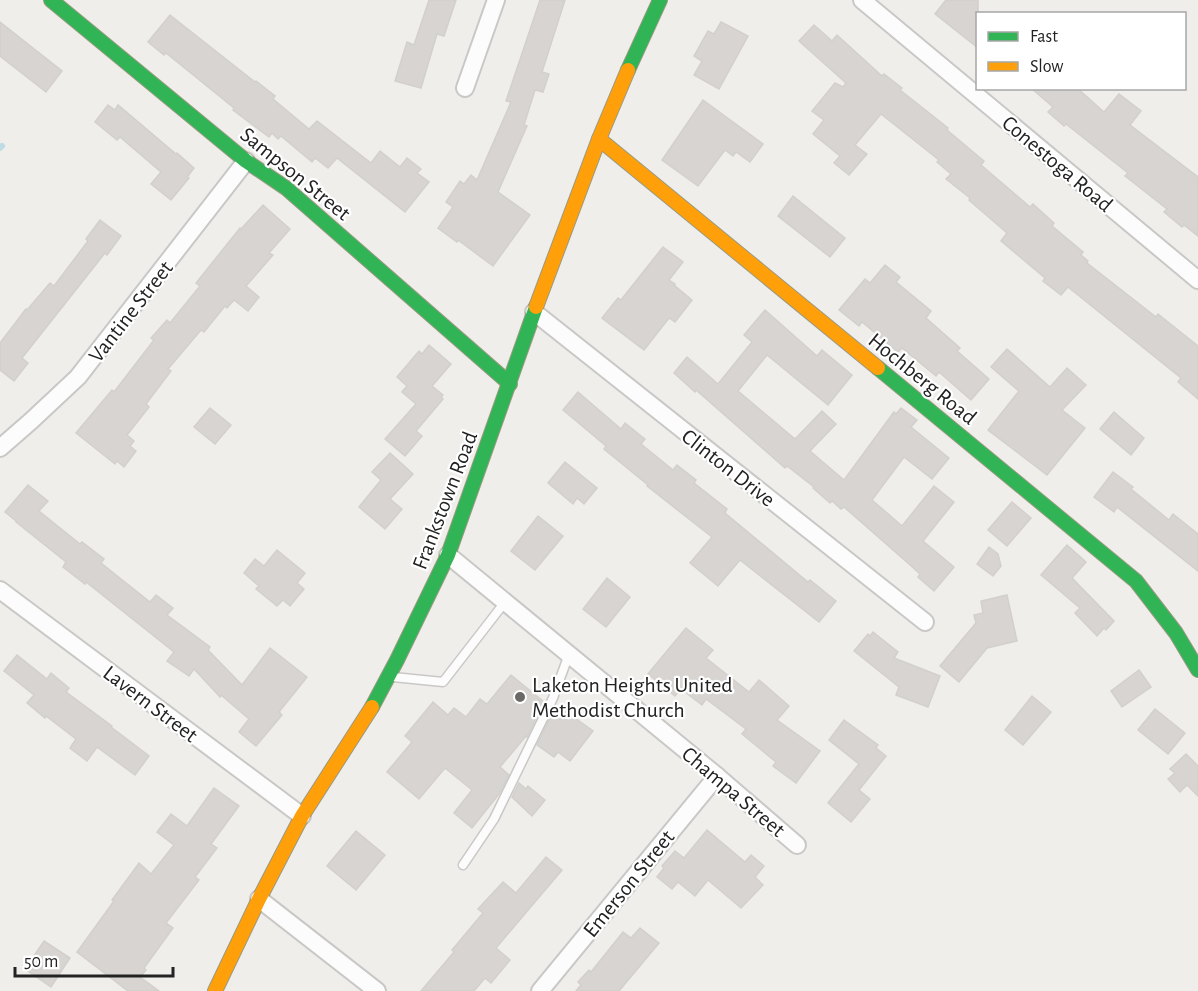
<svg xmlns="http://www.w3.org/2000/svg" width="1198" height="991" font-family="'Alegreya Sans',sans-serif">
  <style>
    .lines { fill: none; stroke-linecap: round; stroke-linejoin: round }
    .stream { stroke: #bfdbe3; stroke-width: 6 }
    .building { fill: #d7d4d2; stroke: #d3d0cc; stroke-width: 1.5 }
    .lane-casing { stroke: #c9c8c7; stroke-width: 11 }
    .street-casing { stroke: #c9c8c7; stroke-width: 20 }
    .fast-casing { stroke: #999a82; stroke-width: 16 }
    .slow-casing { stroke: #999a82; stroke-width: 16 }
    .lane { stroke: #fdfcfc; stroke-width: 8 }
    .street { stroke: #fdfcfc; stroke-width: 16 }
    .fast { stroke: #30b455; stroke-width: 14 }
    .slow { stroke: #ff9f0a; stroke-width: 14 }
    .poi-dot { fill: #6a6968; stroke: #fff; stroke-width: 2 }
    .labels { text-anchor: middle; stroke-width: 4.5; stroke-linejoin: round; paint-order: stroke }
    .street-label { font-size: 22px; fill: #222; stroke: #fff }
    .poi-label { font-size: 22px; fill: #222; stroke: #fff; text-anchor: start }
  </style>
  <rect width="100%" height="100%" fill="#f0eeeb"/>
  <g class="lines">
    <polyline class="stream" points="0,148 2,146"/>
  </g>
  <g class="building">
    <polygon points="429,0 456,0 444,36 437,34 421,88 395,81 407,42 414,45"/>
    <polygon points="540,0 565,0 542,72 549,74 543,92 535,90 524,125 527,126 498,192 530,215 493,266 458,240 457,242 438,228 453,207 446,202 460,181 464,184 471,175 477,180 511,102 506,101"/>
    <polygon points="946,0 978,0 978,48 935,14"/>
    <polygon points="170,15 255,82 256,81 275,96 273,99 309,129 317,121 371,163 380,151 400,167 407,158 421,169 417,173 429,182 405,212 337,158 328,168 315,158 312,162 281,136 278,139 272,133 269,137 233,110 234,108 166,53 164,55 148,42"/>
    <polygon points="0,22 62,71 46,92 0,56"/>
    <polygon points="721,22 748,36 719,89 694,75 702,61 694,56 708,31 714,34"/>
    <polygon points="814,25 832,41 837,35 882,76 884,74 902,88 900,90 948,128 947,130 984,161 981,165 1030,207 1033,204 1054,223 1052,226 1083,252 1081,255 1088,261 1087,263 1156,317 1158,314 1198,346 1198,399 1178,382 1181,378 1068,287 1061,295 1043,281 1045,278 1001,241 1007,233 969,200 970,198 946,179 951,174 937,162 939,160 881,114 855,145 867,154 849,175 834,163 840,156 813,134 824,120 812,111 835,83 843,87 846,83 799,41"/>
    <polygon points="1031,88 1077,88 1104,112 1119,94 1141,111 1130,125 1198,177 1198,236 1184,225 1182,227 1164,212 1167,209 1125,176 1128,173 1066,124 1064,126 1048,112 1053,107"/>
    <polygon points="703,100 763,144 750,162 736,152 733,156 725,150 698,186 662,160"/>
    <polygon points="108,105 115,110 118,105 176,154 177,153 194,168 187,177 189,178 171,200 151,184 161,172 120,137 117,140 95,122"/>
    <polygon points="793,196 845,238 830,257 778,216"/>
    <polygon points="263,205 290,229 269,253 273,255 246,286 259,297 248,311 234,300 227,308 225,306 204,332 201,330 168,369 171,371 146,404 149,407 127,435 134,441 130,446 136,451 124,467 117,461 115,464 76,433 112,390 114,392 154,340 151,338 167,320 170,323 200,286 196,283 240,228 241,229"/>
    <polygon points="100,220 121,236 107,255 105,253 22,358 28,363 14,381 0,370 0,343 26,309 27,310 50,283 54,286 88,241 86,239"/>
    <polygon points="663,247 683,262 669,280 675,284 674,285 692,300 675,322 669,318 644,350 602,318 618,298 621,300"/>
    <polygon points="885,265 900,277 896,282 931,311 926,318 960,348 957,351 989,379 971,400 939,372 936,376 902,348 898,352 862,322 859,326 839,310 865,279 870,283"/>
    <polygon points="765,310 817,356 822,350 852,375 828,405 767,355 738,391 795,439 822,411 836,424 810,451 844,480 894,412 896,414 901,408 917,420 911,427 949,458 932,479 904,457 872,500 902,526 934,486 954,502 923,541 954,567 934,591 918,577 920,574 909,564 844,507 841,509 832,501 830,503 813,488 814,487 787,466 785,468 696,390 695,392 674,373 687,357 718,384 752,342 744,335"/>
    <polygon points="429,345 451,364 432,386 443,395 441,397 443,399 416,431 422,436 405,456 385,439 416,404 402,392 407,386 397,377 419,351 422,354"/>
    <polygon points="1007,349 1050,387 1067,368 1086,385 1062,410 1085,428 1047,475 988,430 1019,391 991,367"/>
    <polygon points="578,392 621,429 625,423 645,439 641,444 673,470 677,465 696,480 694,483 727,509 725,513 808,582 810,580 836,601 819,622 740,560 718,586 690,563 712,537 647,486 648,485 604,449 606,446 563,410"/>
    <polygon points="210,408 231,425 215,444 194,427"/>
    <polygon points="1114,412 1144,438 1131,455 1100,429"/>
    <polygon points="390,453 413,474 390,499 402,509 385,529 359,507 381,480 372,472"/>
    <polygon points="565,462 597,488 584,504 577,498 573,504 548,483"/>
    <polygon points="1113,472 1133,487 1131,489 1169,520 1173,514 1198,534 1198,571 1117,507 1114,512 1094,497"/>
    <polygon points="28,485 48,501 39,511 80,544 82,542 104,559 101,563 150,602 156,595 173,608 167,615 210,647 208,650 242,685 270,648 307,677 279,712 282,715 256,746 239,732 249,719 221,695 220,697 194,669 189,676 167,661 174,652 86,582 85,584 63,567 66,562 16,522 16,521 5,512"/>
    <polygon points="1012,502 1031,518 1007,546 988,530"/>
    <polygon points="538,516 563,536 535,570 511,551"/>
    <polygon points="1067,545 1086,562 1072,578 1114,621 1106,630 1104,628 1097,636 1075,613 1080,608 1041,575"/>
    <polygon points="989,547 998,554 1001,566 993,576 977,564"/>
    <polygon points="277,550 305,573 297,583 304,589 290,606 283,600 277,606 256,589 259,586 244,573 255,559 264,566"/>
    <polygon points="607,578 630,597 606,627 583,609"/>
    <polygon points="1007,595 1017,641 987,648 959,682 940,666 976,623 974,615 983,613 981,601"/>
    <polygon points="686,628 713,650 706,658 749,692 759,680 789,706 777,720 820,751 796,783 773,766 776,762 742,734 746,729 706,699 702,705 681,689 675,696 648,674"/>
    <polygon points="873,632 898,652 894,658 940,676 928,707 896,695 899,687 854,651 868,634 870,636"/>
    <polygon points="17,655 47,679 51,673 69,688 66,692 112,726 111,727 149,756 135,775 97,747 87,761 70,748 76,739 46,716 45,718 27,703 34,695 4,671"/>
    <polygon points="1139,670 1151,687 1122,707 1111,691"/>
    <polygon points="511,675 544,702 527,737 526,736 500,767 509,775 499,794 472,828 454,813 472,790 445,768 419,799 387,772 412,742 405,736 433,702 448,715 454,708 466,717 480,699 487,704"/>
    <polygon points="1032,696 1051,712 1023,745 1005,730"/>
    <polygon points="1155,709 1185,733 1168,754 1138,730"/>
    <polygon points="554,710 561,716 565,711 593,731 570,761 558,752 554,757 537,745"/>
    <polygon points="844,720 878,745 876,748 886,756 859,790 870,799 851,822 828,803 859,764 829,740"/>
    <polygon points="1186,754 1198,766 1198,796 1187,785 1180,792 1168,779 1175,773 1170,769"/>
    <polygon points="519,783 526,789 528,786 545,800 532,816 512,797"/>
    <polygon points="214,788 239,806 211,844 217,848 195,877 199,880 166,923 173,928 144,968 146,970 140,977 159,991 128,991 77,952 114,901 112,900 139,863 151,874 174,845 157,832 171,814 187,826"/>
    <polygon points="707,830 745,862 751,855 764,866 755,877 763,885 741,908 708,880 695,896 678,882 672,889 657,877 664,868 662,866 675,851 684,858"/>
    <polygon points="356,831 385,855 356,890 327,866"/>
    <polygon points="546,857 562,870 496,948 510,960 491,983 485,978 474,991 421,991 454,952 452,950 483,913 478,909 503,882 516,893"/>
    <polygon points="640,928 659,943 619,991 576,991 581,985 578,982 589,970 591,972 623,932 631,938"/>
    <polygon points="44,941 70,958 51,987 25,969"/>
  </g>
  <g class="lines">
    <g class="lane-casing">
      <g id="lane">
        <polyline points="393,677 443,682 505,602"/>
        <polyline points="463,865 494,819 553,698 569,654"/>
      </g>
    </g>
    <g class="street-casing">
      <g id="street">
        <polyline points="862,0 1198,280"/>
        <polyline points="465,88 496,0"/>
        <polyline points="534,312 925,622"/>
        <polyline points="0,448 31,421 78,377 246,161"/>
        <polyline points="448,555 717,776 797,845"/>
        <polyline points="0,590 302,816"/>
        <polyline points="259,899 377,991"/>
        <polyline points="540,991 717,776"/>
      </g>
    </g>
    <g class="fast-casing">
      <g id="fast">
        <polyline points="51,0 246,161 286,188 510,384"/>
        <polyline points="628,70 660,0"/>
        <polyline points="878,368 1136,581 1176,633 1198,670"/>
        <polyline points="372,707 397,660 448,555 536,307"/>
      </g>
    </g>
    <g class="slow-casing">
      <g id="slow">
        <polyline points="599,139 878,368"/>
        <polyline points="536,307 599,139 628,70"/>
        <polyline points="215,991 259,899 302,816 372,707"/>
      </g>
    </g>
    <use href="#lane" class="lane"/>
    <use href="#street" class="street"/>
    <use href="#fast" class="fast"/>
    <use href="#slow" class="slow"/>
  </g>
  <circle class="poi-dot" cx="520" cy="697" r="6"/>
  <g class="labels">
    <g class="street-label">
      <text transform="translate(1058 163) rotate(40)" y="8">Conestoga Road</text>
      <text transform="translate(296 173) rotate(39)" y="8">Sampson Street</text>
      <text transform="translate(130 311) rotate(-52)" y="8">Vantine Street</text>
      <text transform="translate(923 378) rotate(39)" y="8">Hochberg Road</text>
      <text transform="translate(729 467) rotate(38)" y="8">Clinton Drive</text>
      <text transform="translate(444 500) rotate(-69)" y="8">Frankstown Road</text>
      <text transform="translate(151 703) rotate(37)" y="8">Lavern Street</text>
      <text transform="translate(734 791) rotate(40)" y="8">Champa Street</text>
      <text transform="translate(628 883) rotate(-51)" y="8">Emerson Street</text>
    </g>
    <g class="poi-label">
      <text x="532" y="692">Laketon Heights United<tspan x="532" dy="25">Methodist Church</tspan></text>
    </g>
  </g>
  <rect x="976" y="12" width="210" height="78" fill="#ffffff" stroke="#a7a7a7" stroke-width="1.5"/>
  <rect x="988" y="32" width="30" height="9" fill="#30b455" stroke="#a7a7a7" stroke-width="1.5"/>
  <text x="1030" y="42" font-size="18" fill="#222222">Fast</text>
  <rect x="988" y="62" width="30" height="9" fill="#ff9f0a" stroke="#a7a7a7" stroke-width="1.5"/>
  <text x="1030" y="72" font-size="18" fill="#222222">Slow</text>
  <path d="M15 967v9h158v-9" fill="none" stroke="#222222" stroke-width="3"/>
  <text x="24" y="967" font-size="18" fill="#222222" stroke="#ffffff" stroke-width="4.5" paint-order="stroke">50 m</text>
</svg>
